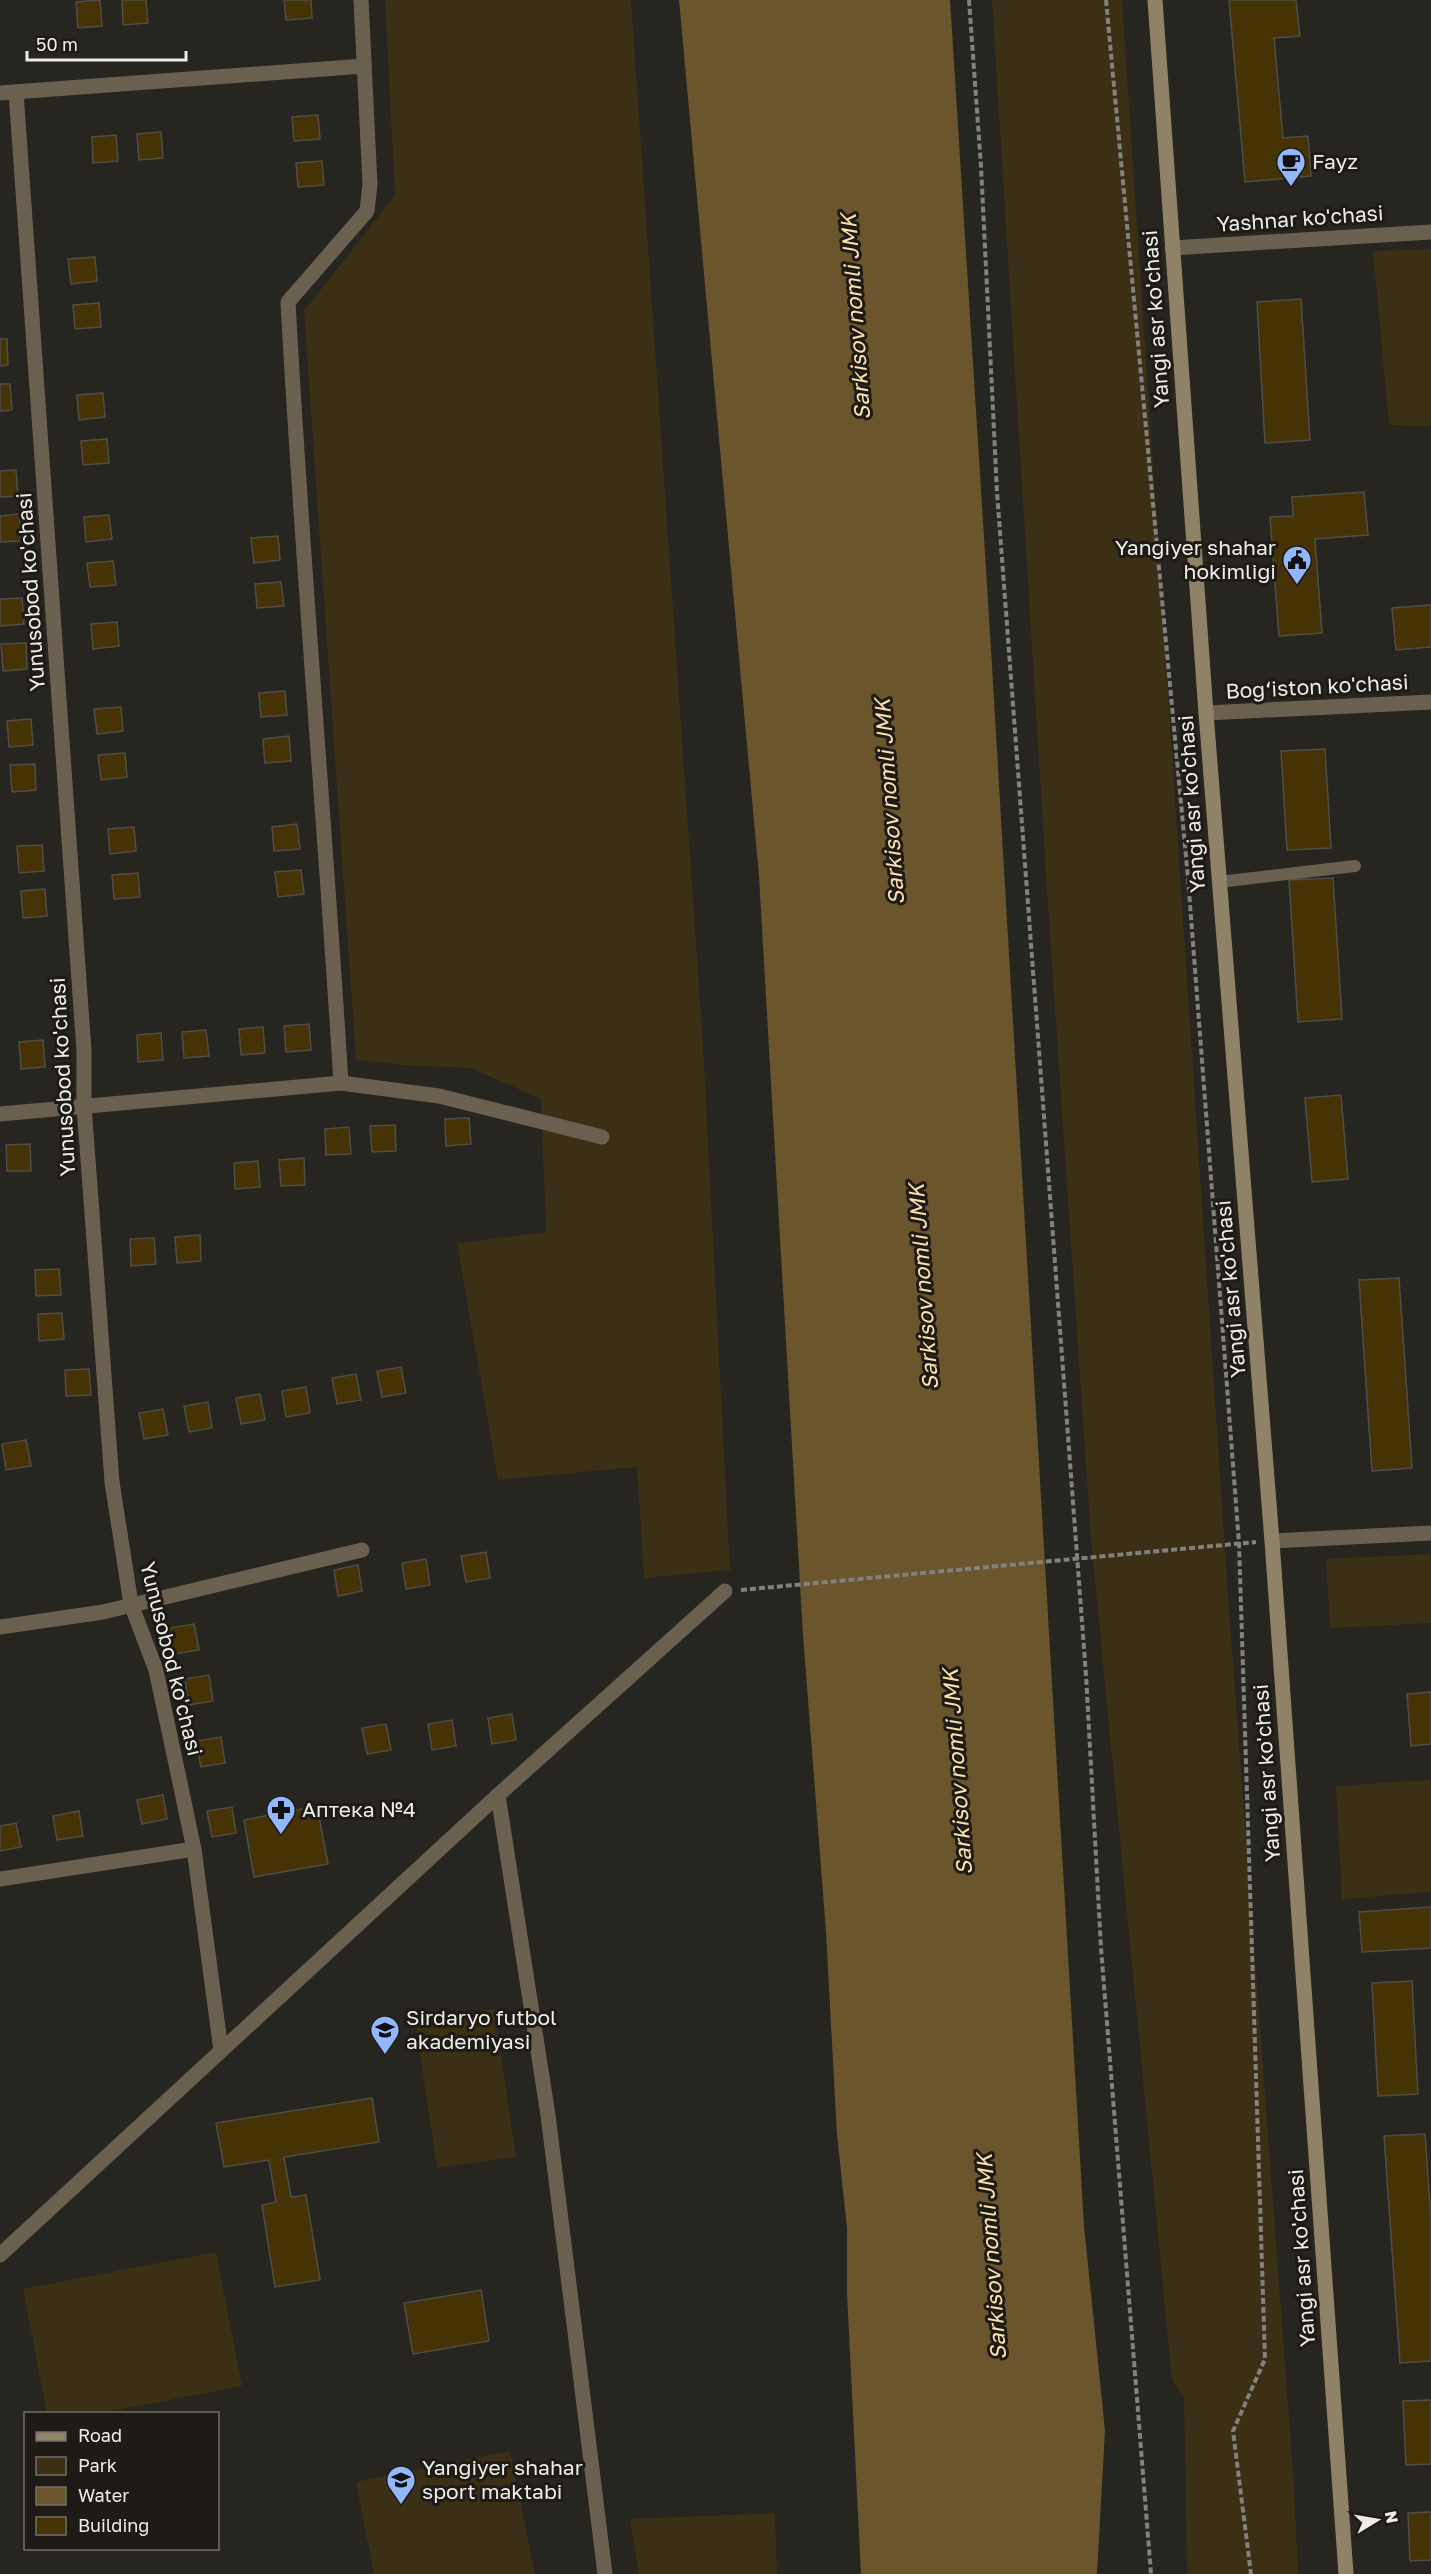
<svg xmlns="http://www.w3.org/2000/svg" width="1431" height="2574" font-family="'Golos Text',sans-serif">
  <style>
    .green { fill: #3b2f16 }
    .water { fill: #6a552c }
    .building { fill: #453205; stroke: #504d48; stroke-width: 1.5 }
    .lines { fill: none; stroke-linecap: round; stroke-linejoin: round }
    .path { stroke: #83817d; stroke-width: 4; stroke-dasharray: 6 3; stroke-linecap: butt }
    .lane { stroke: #6a604f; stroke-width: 12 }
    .street { stroke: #6a604f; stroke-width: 15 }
    .secondary { stroke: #908266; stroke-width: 15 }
    .labels { text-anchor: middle; stroke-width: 6; stroke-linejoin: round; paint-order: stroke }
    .poi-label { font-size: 21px; fill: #efedea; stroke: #1e1b17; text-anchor: start }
    .street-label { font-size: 21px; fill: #efedea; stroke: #1e1b17 }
    .water-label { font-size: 22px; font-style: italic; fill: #fde1ac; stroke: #1e1b17 }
  </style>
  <rect width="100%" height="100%" fill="#272520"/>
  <g class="green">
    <polygon points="385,0 631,0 703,1044 730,1570 644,1578 637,1467 498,1480 457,1243 546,1232 541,1099 471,1068 403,1065 356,1060 304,311 395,195"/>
    <polygon points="992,0 1122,0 1228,1596 1294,2485 1298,2574 1187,2574 1184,2397 1172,2380 1091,1539 1047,890"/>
    <polygon points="1431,249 1431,426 1389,425 1373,251"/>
    <polygon points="1431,1554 1431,1623 1330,1628 1326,1559"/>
    <polygon points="1431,1780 1431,1892 1342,1899 1336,1786"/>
    <polygon points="494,2009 516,2157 437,2168 415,2020"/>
    <polygon points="216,2252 242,2386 102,2413 47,2413 23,2289"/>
    <polygon points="510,2451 535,2574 374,2574 356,2482"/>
    <polygon points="775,2513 777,2574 639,2574 630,2519"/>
  </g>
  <polygon class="water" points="679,0 950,0 990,632 1084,2226 1105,2430 1097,2574 861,2574 847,2293 847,2228 837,2135 826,1932 803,1635 759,876"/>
  <g class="building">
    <polygon points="100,0 102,26 78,28 76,2"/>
    <polygon points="122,0 146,0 148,23 123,25"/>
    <polygon points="284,0 311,0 312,18 286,20"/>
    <polygon points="1229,0 1296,0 1300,36 1274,38 1283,138 1308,136 1311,176 1245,182"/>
    <polygon points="318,115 320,139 294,141 292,117"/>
    <polygon points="161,132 163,158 139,160 137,134"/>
    <polygon points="116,135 118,161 93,163 92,137"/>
    <polygon points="322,161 324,185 298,187 296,163"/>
    <polygon points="95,257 97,281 71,284 68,259"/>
    <polygon points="1301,299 1310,440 1265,443 1257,302"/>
    <polygon points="99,303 101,327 75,329 73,305"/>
    <polygon points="0,339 7,339 8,365 0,366"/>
    <polygon points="0,384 10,384 12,410 0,411"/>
    <polygon points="103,393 105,417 79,420 77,395"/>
    <polygon points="107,439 109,463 83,465 81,441"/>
    <polygon points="16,470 18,496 0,497 0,471"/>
    <polygon points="1364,492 1368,535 1315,539 1322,633 1279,636 1270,517 1293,516 1292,497"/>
    <polygon points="19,514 21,541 0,542 0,516"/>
    <polygon points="109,515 112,539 86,542 84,517"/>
    <polygon points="278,536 280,560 254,563 251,538"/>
    <polygon points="113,561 116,585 90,587 87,563"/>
    <polygon points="281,582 284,606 257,608 255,584"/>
    <polygon points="22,598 24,624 0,626 0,599"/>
    <polygon points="1431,605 1431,647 1396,650 1392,608"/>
    <polygon points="117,622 119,646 93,649 91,624"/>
    <polygon points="26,643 27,669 3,671 1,644"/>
    <polygon points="285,691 287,715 261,717 259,693"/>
    <polygon points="121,707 123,731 97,734 94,709"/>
    <polygon points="31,719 33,745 9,747 7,721"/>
    <polygon points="289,736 291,761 265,763 263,739"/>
    <polygon points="1325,749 1331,848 1287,850 1281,751"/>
    <polygon points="125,753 127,777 101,780 98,755"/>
    <polygon points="35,764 36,790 12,792 10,765"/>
    <polygon points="297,824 300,849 274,851 272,827"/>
    <polygon points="134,827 136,851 110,854 108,829"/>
    <polygon points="42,845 44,871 19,873 17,846"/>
    <polygon points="301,870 304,894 278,897 275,872"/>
    <polygon points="138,873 140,897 114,899 112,875"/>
    <polygon points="1333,878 1342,1019 1298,1022 1289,880"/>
    <polygon points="45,889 47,916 23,918 21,891"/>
    <polygon points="309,1024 311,1050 286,1052 284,1026"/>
    <polygon points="263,1027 265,1053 241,1055 239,1029"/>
    <polygon points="206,1030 209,1056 184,1058 182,1032"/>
    <polygon points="161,1033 163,1060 138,1062 137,1035"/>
    <polygon points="43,1040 45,1067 21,1069 19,1042"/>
    <polygon points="1341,1095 1348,1179 1312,1182 1305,1098"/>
    <polygon points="469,1118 471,1144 446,1146 445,1119"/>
    <polygon points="395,1125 396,1151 372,1152 370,1126"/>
    <polygon points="349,1127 351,1154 326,1155 325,1129"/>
    <polygon points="30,1144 31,1171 7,1171 6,1145"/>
    <polygon points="304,1158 305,1185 281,1186 279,1160"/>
    <polygon points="258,1161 260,1187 235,1189 234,1163"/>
    <polygon points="200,1235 201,1261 177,1263 175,1237"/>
    <polygon points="154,1238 156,1264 131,1266 130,1239"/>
    <polygon points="59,1269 61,1295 36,1296 35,1270"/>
    <polygon points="1399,1278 1412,1468 1372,1471 1359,1280"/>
    <polygon points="62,1313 64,1339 39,1341 38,1314"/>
    <polygon points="401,1367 406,1393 382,1397 377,1371"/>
    <polygon points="89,1369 91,1395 66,1396 65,1370"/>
    <polygon points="356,1374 361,1400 337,1404 332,1378"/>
    <polygon points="306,1387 310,1413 286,1417 282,1391"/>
    <polygon points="260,1394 265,1420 241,1424 236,1398"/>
    <polygon points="208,1402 212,1428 189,1432 184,1406"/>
    <polygon points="163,1409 168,1435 144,1439 139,1413"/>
    <polygon points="26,1440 31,1466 6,1470 2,1444"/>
    <polygon points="486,1552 490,1578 466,1582 461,1556"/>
    <polygon points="426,1559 430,1585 406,1589 402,1563"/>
    <polygon points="358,1565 362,1591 338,1596 334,1570"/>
    <polygon points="194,1624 199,1650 174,1654 170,1628"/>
    <polygon points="209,1675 213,1701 189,1705 185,1679"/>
    <polygon points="1431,1692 1431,1744 1411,1746 1407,1694"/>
    <polygon points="512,1714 516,1740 492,1744 488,1718"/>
    <polygon points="452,1720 456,1746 432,1750 428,1724"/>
    <polygon points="386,1724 391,1750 367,1754 362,1728"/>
    <polygon points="221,1737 225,1763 201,1767 196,1741"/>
    <polygon points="163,1795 167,1819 142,1824 137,1800"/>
    <polygon points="317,1806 328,1864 254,1877 244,1820"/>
    <polygon points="232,1807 236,1833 212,1837 207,1811"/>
    <polygon points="79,1811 83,1836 57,1840 53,1816"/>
    <polygon points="16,1823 21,1847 0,1851 0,1826"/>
    <polygon points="1431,1907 1431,1948 1362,1952 1359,1912"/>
    <polygon points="1412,1981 1418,2094 1378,2096 1372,1983"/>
    <polygon points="372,2098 379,2142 284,2157 291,2197 306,2195 320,2280 275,2287 262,2205 276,2202 269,2160 224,2167 216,2123"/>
    <polygon points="1425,2134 1431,2219 1431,2361 1400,2363 1384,2136"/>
    <polygon points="481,2290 489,2341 413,2354 404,2303"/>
    <polygon points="1431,2400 1431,2464 1406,2465 1403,2401"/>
    <polygon points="1431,2512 1431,2560 1410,2561 1408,2513"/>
  </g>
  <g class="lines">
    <g class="path">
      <polyline points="969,0 981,166 997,492 1086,1675 1101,1948 1151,2574"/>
      <polyline points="1106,0 1188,878 1239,1543 1265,2359 1233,2431 1251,2574"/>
      <polyline points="741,1590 1256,1542"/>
    </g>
    <polyline class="lane" points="1219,882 1355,866"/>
    <g class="street">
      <polyline points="16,92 84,1051 84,1106 112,1482 131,1604 156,1670 194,1849 221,2050"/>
      <polyline points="0,93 364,66"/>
      <polyline points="1172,248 1431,232"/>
      <polyline points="1206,713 1431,702"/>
      <path d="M341 1083C325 822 302 562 288 302L367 211 370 184 361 0"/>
      <polyline points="0,1114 341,1083 439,1096 602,1137"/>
      <polyline points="1272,1541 1431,1533"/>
      <polyline points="0,1627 103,1612 362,1550"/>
      <polyline points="498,1795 548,2115 605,2574"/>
      <polyline points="0,1879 194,1849"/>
      <polyline points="0,2255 496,1797 725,1591"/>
    </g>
    <polyline class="secondary" points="1155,0 1206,713 1272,1541 1346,2574"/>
  </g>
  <defs>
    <g id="cafe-pin" transform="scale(1.5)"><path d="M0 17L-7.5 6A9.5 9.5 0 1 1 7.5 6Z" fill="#93b7fd" stroke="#1e1b17"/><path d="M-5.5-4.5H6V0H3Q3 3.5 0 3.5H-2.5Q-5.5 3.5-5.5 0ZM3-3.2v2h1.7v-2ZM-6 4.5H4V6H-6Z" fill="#111"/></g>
    <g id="civic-pin" transform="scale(1.5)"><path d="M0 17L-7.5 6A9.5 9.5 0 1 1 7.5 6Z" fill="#93b7fd" stroke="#1e1b17"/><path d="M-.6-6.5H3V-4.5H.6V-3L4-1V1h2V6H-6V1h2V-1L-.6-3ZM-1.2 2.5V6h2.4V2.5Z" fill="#111"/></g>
    <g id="pharmacy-pin" transform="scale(1.5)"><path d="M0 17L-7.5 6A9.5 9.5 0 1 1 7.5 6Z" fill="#93b7fd" stroke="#1e1b17"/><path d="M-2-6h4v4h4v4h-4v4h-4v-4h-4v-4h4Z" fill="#111"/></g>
    <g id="school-pin" transform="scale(1.5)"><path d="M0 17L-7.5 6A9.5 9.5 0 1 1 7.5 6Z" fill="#93b7fd" stroke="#1e1b17"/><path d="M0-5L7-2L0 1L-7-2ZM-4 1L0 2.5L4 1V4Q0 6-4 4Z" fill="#111"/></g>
  </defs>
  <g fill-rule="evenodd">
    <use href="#cafe-pin" x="1291" y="162"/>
    <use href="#civic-pin" x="1297" y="560"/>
    <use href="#pharmacy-pin" x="281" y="1810"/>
    <use href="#school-pin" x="385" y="2030"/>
    <use href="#school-pin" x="401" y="2480"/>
  </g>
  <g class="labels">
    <g class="poi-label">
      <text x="1312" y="169">Fayz</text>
      <text x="1276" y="555" text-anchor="end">Yangiyer shahar<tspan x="1276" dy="24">hokimligi</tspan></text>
      <text x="302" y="1817">Аптека №4</text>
      <text x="406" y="2025">Sirdaryo futbol<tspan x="406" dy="24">akademiyasi</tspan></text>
      <text x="422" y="2475">Yangiyer shahar<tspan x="422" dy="24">sport maktabi</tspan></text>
    </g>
    <g class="street-label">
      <text transform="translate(1300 219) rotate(-4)" y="7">Yashnar ko'chasi</text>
      <text transform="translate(1156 319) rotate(-94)" y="7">Yangi asr ko'chasi</text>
      <text transform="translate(31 592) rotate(-94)" y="7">Yunusobod ko'chasi</text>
      <text transform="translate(1317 687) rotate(-3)" y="7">Bog‘iston ko'chasi</text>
      <text transform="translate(1192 804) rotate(-94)" y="7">Yangi asr ko'chasi</text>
      <text transform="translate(63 1077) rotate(-93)" y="7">Yunusobod ko'chasi</text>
      <text transform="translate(1231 1289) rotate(-95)" y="7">Yangi asr ko'chasi</text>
      <text transform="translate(171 1659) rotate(76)" y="7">Yunusobod ko'chasi</text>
      <text transform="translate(1267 1773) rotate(-94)" y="7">Yangi asr ko'chasi</text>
      <text transform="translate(1302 2258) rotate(-94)" y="7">Yangi asr ko'chasi</text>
    </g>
    <g class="water-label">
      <text transform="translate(855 317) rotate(-94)" y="8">Sarkisov nomli JMK</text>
      <text transform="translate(889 802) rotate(-94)" y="8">Sarkisov nomli JMK</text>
      <text transform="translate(923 1287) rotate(-94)" y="8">Sarkisov nomli JMK</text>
      <text transform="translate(957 1772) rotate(-94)" y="8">Sarkisov nomli JMK</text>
      <text transform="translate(991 2257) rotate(-94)" y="8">Sarkisov nomli JMK</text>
    </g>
  </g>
  <rect x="24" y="2412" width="195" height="138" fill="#1e1b17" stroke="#726f6b" stroke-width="1.5"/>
  <rect x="36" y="2432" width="30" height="9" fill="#908266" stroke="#726f6b" stroke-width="1.5"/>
  <text x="78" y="2442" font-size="18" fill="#efedea">Road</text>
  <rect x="36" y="2457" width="30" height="18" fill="#3b2f16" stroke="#726f6b" stroke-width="1.5"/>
  <text x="78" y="2472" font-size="18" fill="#efedea">Park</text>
  <rect x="36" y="2487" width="30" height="18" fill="#6a552c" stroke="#726f6b" stroke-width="1.5"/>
  <text x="78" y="2502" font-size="18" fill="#efedea">Water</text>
  <rect x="36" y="2517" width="30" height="18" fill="#453205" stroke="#726f6b" stroke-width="1.5"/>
  <text x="78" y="2532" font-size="18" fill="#efedea">Building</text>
  <g transform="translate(1377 2520) rotate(79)" stroke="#1e1b17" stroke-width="4.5" paint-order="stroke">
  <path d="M0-4.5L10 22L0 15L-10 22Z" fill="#efedea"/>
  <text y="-9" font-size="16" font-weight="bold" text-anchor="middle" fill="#efedea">N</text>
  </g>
  <path d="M27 51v9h159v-9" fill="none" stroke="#efedea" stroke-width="3"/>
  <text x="36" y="51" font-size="18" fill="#efedea" stroke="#1e1b17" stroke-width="4.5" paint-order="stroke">50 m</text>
</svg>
